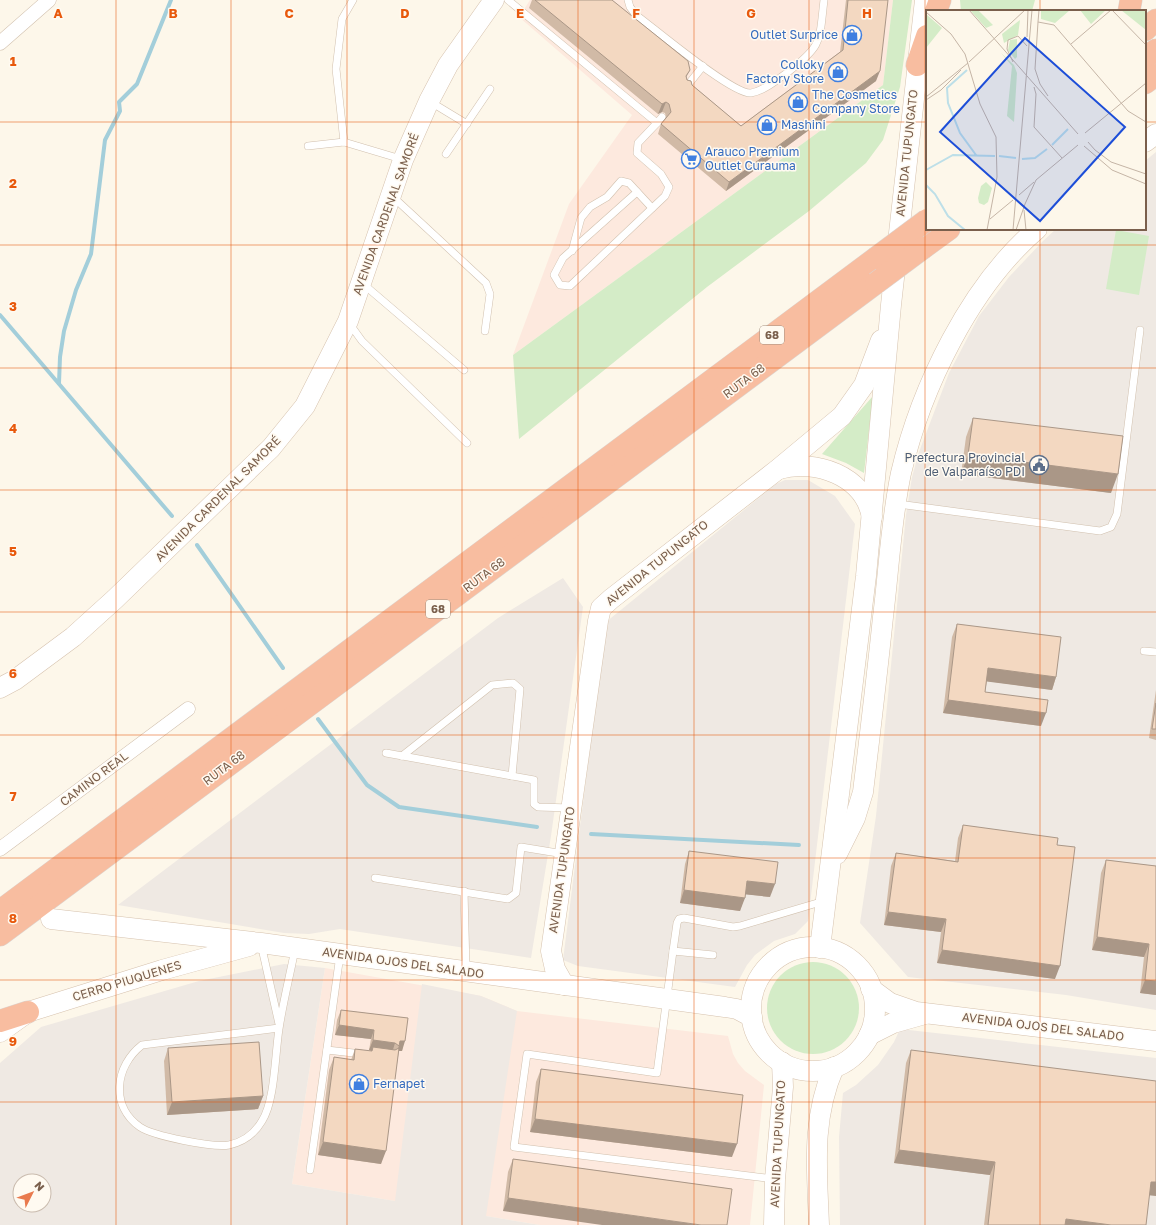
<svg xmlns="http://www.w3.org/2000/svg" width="1156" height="1225" font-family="'Golos Text',sans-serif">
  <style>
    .commercial { fill: #fde9de }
    .industrial { fill: #efe9e3; fill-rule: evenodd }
    .green { fill: #d4ecc7 }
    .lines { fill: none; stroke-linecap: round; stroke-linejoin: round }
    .stream { stroke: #a3ceda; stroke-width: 4 }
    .lane-casing { stroke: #d1c0ae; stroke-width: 8 }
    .street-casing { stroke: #d1c0ae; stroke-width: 15 }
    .secondary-casing { stroke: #d6c2ae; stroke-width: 21 }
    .highway-casing { stroke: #dcd5d0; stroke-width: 23 }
    .lane { stroke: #fff; stroke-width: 7 }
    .street { stroke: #fff; stroke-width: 14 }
    .secondary { stroke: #fff; stroke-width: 20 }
    .highway { stroke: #f8bda0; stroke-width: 22 }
    .highway-bridge-casing { stroke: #dcd5d0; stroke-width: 23; stroke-linecap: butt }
    .highway-bridge { stroke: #f8bda0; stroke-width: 22 }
    .wall { fill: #d1baa6 }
    .shaded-wall { fill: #aa9787 }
    .building { fill: #f3d8c1; stroke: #aa9787 }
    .grid { fill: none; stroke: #e8590c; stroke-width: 1; stroke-opacity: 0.55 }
    .labels { text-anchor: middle; stroke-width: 3; stroke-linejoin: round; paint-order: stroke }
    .shield { fill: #fffaf1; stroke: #a28e7e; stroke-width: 1 }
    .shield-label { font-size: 11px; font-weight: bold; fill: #7a5f4c }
    .shop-label { font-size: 12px; fill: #366cbe; stroke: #fffaf1; text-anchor: start }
    .street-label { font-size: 12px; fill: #7a5f4c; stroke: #fffaf1 }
    .service-label { font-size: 12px; fill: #4e5e75; stroke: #fffaf1; text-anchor: end }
    .inset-river { fill: none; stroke: #bddfe8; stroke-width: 2 }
    .inset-road { fill: none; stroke: #c5b5a6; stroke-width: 1 }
    .view { fill: #1d4ed8; fill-opacity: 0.15; stroke: #1d4ed8; stroke-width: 2 }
    .inset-edge { fill: none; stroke: #7a5f4c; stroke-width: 2 }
    .grid-label { font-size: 13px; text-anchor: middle; font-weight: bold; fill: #e8590c; stroke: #fffaf1; stroke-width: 3; stroke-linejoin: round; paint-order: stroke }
  </style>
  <rect width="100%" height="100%" fill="#fdf7ea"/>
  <g class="commercial">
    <polygon points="530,0 893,0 883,85 513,355 569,204 632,115 519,17"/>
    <polygon points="325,968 481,996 517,1011 728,1036 733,1054 738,1063 745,1071 764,1085 750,1225 540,1225 292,1184"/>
  </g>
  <g class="industrial">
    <polygon points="1156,152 1156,1010 1066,995 908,977 860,923 876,816 906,515 912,477 919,452 949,373 979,316 1009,277 1043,241 1056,229 1145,229 1145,161"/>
    <polygon points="785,480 808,480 835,496 855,524 808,921 795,934 774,941 755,955 747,965 735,987 578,966 563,960 606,622 776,484"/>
    <polygon points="563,578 583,607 551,836 531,958 340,929 309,934 284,933 118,905 498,618"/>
    <path d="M284 964 325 968 292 1184 395 1201 422 984 481 996 517 1011 486 1216 540 1225H0V1063L41 1027 199 981ZM20 1181H44V1205H20Z"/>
    <polygon points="900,1029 1156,1058 1156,1225 840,1225 839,1137 843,1093 856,1085 878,1065 894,1042"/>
  </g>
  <g class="green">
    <polygon points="893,0 912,0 900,87 883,140 866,163 809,211 707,287 519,439 513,355 883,85"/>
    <polygon points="960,0 1035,0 1032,11 961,11"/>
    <polygon points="1116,230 1149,236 1139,295 1106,289"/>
    <polygon points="873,396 864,473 846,463 822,454"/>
    <circle cx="813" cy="1008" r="46"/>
  </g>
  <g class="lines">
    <g class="stream">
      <polyline points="0,315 172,516"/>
      <polyline points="59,383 60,357 64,331 76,290 91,254 105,140 120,111 119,102 137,84 171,0"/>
      <polyline points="197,545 283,668"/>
      <polyline points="318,719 367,785 399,807 537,827"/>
      <polyline points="591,834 799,845"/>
    </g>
    <g class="lane-casing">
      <g id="lane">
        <polyline points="508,0 657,123 662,117"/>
        <path d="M628 0 630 7 636 15C655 29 733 95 751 93 764 91 778 79 788 72 823 45 819 42 824 0"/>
        <polyline points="687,86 703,66"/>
        <polyline points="429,101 467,124"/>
        <polyline points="344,142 336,69 342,19 353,0"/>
        <polyline points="308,146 344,142 401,159"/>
        <polyline points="446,154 490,89"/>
        <polyline points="637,192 563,258 554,275 560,285 570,286 665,196 669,187 661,174 637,153 638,143 657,123"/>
        <polyline points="392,196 486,283 490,294 485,331"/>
        <polyline points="572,251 581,218 590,207 607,197 621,181 629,183 652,208"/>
        <polyline points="362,283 464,370"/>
        <polyline points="349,323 362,341 467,443"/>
        <polyline points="898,504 1100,531 1111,527 1117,514 1140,330"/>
        <polyline points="1144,651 1156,652"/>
        <polyline points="386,753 534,780 534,804 538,807 571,808"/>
        <polyline points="402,756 492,685 513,683 520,689 512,776"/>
        <polyline points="375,878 508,899 516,893 521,847 564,854"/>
        <polyline points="464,891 466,969"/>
        <polyline points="261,944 279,1024"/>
        <polyline points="673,951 713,955"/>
        <path d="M279 1028 142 1045C115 1066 110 1106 140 1127 153 1136 214 1148 229 1145 243 1142 255 1133 262 1121 275 1101 275 1054 279 1029 283 1002 290 975 295 949"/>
        <polyline points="327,1050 362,1054"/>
        <polyline points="310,1170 340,955"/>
        <polyline points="774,1179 514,1147 527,1054 657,1073 673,951 677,923 679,919 684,918 733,927 740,926 824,901"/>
      </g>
    </g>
    <g class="street-casing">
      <g id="street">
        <polyline points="0,43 49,0"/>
        <polyline points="0,849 188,709"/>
      </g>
    </g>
    <g class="secondary-casing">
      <g id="secondary">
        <polyline points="1145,142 1156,134"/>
        <path d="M779 469C815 459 864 475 872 517"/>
        <polyline points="0,688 15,680 73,637 115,599 271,448 305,406 348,321 403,160 429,101 448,65 494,0"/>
        <path d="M837 854 855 818 863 792C870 734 877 676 883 617 889 569 891 520 901 473 921 388 970 286 1037 229"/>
        <polyline points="51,919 261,943 725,1007 737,1009 752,1017"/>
        <circle cx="813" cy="1009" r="62"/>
        <polyline points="820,948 866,576 891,305 925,0"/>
        <polyline points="564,985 555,969 551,951 598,621 601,608 611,599 777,470 842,416 864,385 881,340"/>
        <polyline points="871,989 890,1003 916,1012 1156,1041"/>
        <polyline points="0,1032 28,1012 162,970 249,946"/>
        <polyline points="869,1035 893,1023 925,1014"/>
        <polyline points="774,1225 775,1179 783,1087 782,1062"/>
        <path d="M819 1225C817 1169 811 1120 834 1067"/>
      </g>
    </g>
    <g class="highway-casing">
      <g id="highway">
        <polyline points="936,11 940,0"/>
        <polyline points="1129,11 1131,0"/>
        <polyline points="1145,30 1156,20"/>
        <polyline points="1145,58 1156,50"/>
        <polyline points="917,65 927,36"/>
        <polyline points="1145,83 1156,75"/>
        <polyline points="923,248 949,229"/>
        <polyline points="0,911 876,258"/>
        <polyline points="0,935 876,283"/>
        <polyline points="0,1021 28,1012"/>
      </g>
    </g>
    <use href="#lane" class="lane"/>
    <use href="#street" class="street"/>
    <use href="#secondary" class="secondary"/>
    <use href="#highway" class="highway"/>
    <g class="highway-bridge-casing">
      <g id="highway-bridge">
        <polyline points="876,258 927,220"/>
        <polyline points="876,283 923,248"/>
      </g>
    </g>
    <use href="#highway-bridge" class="highway-bridge"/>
  </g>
  <g class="wall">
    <polygon points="532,0 612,0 690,70 686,78 692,85 741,126 840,52 846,0 888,0 876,81 726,191 658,134 661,124 666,117 665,113 662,112 658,114 529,8"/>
    <polygon points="973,418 1111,493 961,474 966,437"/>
    <polygon points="957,624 1056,677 1052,690 987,681 985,692 1041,726 943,713 952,637"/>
    <polygon points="1156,690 1156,740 1149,738"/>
    <polygon points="963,825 1057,845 1055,979 937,963 941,932 884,925 891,866 896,853 955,861 958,838"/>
    <polygon points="689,851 770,897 745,894 740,911 680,903 685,864"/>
    <polygon points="1106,860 1156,866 1156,995 1140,993 1144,957 1092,950 1101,873"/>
    <polygon points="341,1010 408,1018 402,1051 399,1051 381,1164 318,1155 329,1070 334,1057 351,1060 355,1049 371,1051 372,1051 369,1050 371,1039 335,1035 337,1020"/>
    <polygon points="168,1048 263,1096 258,1109 167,1115 164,1061"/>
    <polygon points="911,1050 1149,1195 1146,1225 984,1225 990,1175 894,1163 906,1063"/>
    <polygon points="541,1069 732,1157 530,1132 536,1082"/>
    <polygon points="513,1159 732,1189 503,1211 508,1172"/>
  </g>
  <g class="shaded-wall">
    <polygon points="880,71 876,81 726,191 729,182"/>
    <polygon points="666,102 662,112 658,114 662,104"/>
    <polygon points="968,455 1118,474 1111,493 961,474"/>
    <polygon points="988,668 1056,677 1052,690 983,681"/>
    <polygon points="948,700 1046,713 1041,726 943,713"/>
    <polygon points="747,881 775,884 770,897 742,894"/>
    <polygon points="684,890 745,898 740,911 680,903"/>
    <polygon points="888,912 946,919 941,932 884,925"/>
    <polygon points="1097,937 1149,944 1144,957 1092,950"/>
    <polygon points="942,950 1060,966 1055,979 937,963"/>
    <polygon points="1145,980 1156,981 1156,995 1140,993"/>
    <polygon points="339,1025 374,1030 371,1039 335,1035"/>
    <polygon points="373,1040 395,1043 392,1053 373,1047 372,1051 369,1050"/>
    <polygon points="400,1041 405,1041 402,1051 397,1051 399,1046"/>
    <polygon points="263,1096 258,1109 167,1115 172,1102"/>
    <polygon points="535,1119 737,1144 732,1157 530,1132"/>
    <polygon points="323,1142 386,1151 381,1164 318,1155"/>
    <polygon points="899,1150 995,1162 990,1175 894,1163"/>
    <polygon points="1151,1182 1156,1182 1156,1196 1146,1195"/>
    <polygon points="508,1198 701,1225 602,1225 503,1211"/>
    <polygon points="1066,1219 1111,1225 1064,1225"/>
  </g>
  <g class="building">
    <polygon points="535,0 612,0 688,61 690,70 686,76 687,80 691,81 692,85 741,126 843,50 848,0 888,0 880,71 729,182 661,124 671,112 669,104 666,102 662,104"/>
    <polygon points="973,418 1123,436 1118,474 968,455"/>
    <polygon points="957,624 1061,637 1056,677 988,668 985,692 1048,700 1046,713 948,700"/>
    <polygon points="1156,703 1156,729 1152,729"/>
    <polygon points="963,825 1058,838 1057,845 1075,847 1060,966 942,950 946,919 888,912 896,853 958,862"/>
    <polygon points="689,851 778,862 775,884 747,881 745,898 684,890"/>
    <polygon points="1106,860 1156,866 1156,981 1145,980 1149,944 1097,937"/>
    <polygon points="341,1010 408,1018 405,1041 400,1041 399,1046 395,1043 373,1040 374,1030 339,1025"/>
    <polygon points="259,1042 263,1096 172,1102 168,1048"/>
    <polygon points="373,1047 395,1050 399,1048 386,1151 323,1142 334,1057 354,1060 355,1049 372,1051"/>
    <polygon points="911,1050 1156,1081 1156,1182 1151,1182 1146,1225 1111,1225 1066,1219 1065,1225 988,1225 995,1162 899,1150"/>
    <polygon points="541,1069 743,1095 737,1144 535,1119"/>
    <polygon points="513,1159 732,1189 727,1225 701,1225 508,1198"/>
  </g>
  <path class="grid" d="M116 0V1225M231 0V1225M347 0V1225M462 0V1225M578 0V1225M694 0V1225M809 0V1225M925 0V1225M1040 0V11M0 122H927M1145 122H1156M1040 229V1225M0 245H1156M0 368H1156M0 490H1156M0 612H1156M0 735H1156M0 858H1156M0 980H1156M0 1102H1156"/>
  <defs>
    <g id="shop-ring" transform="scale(1)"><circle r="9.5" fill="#fffaf1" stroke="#3f7fe0" stroke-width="1.5"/><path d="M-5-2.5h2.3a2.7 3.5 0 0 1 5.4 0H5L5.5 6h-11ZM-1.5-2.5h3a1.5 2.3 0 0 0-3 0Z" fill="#3f7fe0"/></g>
    <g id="supermarket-ring" transform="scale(1)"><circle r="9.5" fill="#fffaf1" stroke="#3f7fe0" stroke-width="1.5"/><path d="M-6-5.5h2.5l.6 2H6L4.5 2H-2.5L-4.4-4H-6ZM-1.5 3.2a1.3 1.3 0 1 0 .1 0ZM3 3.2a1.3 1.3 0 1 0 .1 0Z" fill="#3f7fe0"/></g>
    <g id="civic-ring" transform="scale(1)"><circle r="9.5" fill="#fffaf1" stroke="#5c6f8a" stroke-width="1.5"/><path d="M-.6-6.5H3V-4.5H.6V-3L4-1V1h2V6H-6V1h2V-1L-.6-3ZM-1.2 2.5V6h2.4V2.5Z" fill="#5c6f8a"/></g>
  </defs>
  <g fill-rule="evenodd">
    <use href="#shop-ring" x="852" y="35"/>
    <use href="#shop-ring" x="838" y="72"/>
    <use href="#shop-ring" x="798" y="102"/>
    <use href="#shop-ring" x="767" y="125"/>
    <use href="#supermarket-ring" x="691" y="159"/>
    <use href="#civic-ring" x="1039" y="465"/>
    <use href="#shop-ring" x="359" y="1084"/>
  </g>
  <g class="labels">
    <g class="shield">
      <rect x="760" y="326" width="24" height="18" rx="3"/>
      <rect x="426" y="600" width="24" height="18" rx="3"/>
    </g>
    <g class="shield-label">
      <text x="772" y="339">68</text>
      <text x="438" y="613">68</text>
    </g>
    <g class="shop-label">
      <text x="838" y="39" text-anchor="end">Outlet Surprice</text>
      <text x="824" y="69" text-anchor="end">Colloky<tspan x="824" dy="14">Factory Store</tspan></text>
      <text x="812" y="99">The Cosmetics<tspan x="812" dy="14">Company Store</tspan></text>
      <text x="781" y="129">Mashini</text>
      <text x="705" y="156">Arauco Premium<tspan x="705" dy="14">Outlet Curauma</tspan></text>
      <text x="373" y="1088">Fernapet</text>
    </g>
    <g class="street-label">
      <text transform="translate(907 153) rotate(-84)" y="4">AVENIDA TUPUNGATO</text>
      <text transform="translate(386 214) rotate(-70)" y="4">AVENIDA CARDENAL SAMORÉ</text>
      <text transform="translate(744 381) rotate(-37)" y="4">RUTA 68</text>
      <text transform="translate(218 499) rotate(-45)" y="4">AVENIDA CARDENAL SAMORÉ</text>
      <text transform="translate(657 563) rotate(-39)" y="4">AVENIDA TUPUNGATO</text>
      <text transform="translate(484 575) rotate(-37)" y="4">RUTA 68</text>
      <text transform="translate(224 768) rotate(-37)" y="4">RUTA 68</text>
      <text transform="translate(94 779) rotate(-37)" y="4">CAMINO REAL</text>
      <text transform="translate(562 870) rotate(-82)" y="4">AVENIDA TUPUNGATO</text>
      <text transform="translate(403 963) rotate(8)" y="4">AVENIDA OJOS DEL SALADO</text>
      <text transform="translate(127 981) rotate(-17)" y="4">CERRO PIUQUENES</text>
      <text transform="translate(1043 1027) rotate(7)" y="4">AVENIDA OJOS DEL SALADO</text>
      <text transform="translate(778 1144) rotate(-87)" y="4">AVENIDA TUPUNGATO</text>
    </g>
    <g class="service-label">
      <text x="1025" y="462">Prefectura Provincial<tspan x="1025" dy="14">de Valparaíso PDI</tspan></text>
    </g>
  </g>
  <g transform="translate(926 10)">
    <rect width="220" height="220" fill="#fdf7ea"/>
    <path d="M44 0H52L67 15 60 18ZM115 0H144L129 13 115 9ZM154 0H180L165 14ZM195 0H220V20ZM0 4 16 18 0 38ZM94 10 92 25 78 33 76 24ZM91 29V47L89 49 82 40 84 30ZM75 43 88 55 91 63 88 112 81 106 86 56ZM60 172 66 178 62 192 58 195 53 193 52 188 55 176Z" fill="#d4ecc7"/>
    <path class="inset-river" d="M41 60 21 78 22 93 34 123 50 145M126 135 142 119M73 146 90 148M96 149 109 148 121 139M0 160 27 145 69 146M0 175 9 184 22 206 39 220"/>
    <path class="inset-road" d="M43 0 152 124M186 0 220 35M0 2 25 24 39 44 54 94 70 127 71 167 61 220M112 12 128 15 202 101 220 112M112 12 109 59 114 74 122 86M112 12 113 0M101 27 102 0M145 34 185 0M43 52 99 0M87 52 81 39 82 30 92 26 101 36M108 77 110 84 108 117 136 148M0 87 42 53M0 90 15 80 35 60M159 123 220 73M162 132 169 140 185 152 220 164M158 136 186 160 220 174M93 185 108 172M99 194 110 170 152 135M98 200 100 220M64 209 87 190M87 220 106 0M90 220 99 194"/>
    <path class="view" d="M99 28 199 117 114 211 14 122Z"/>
    <rect width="220" height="220" class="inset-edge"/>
  </g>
  <g class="grid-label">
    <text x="58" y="18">A</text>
    <text x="173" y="18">B</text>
    <text x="289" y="18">C</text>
    <text x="405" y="18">D</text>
    <text x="520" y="18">E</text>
    <text x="636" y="18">F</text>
    <text x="751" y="18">G</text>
    <text x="867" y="18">H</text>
    <text x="13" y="66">1</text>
    <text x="13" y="188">2</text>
    <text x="13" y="311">3</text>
    <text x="13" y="433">4</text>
    <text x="13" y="556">5</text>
    <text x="13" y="678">6</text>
    <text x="13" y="801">7</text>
    <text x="13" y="923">8</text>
    <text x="13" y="1046">9</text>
  </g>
  <g transform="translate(32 1193) rotate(48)"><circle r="19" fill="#fffaf1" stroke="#cabcaf"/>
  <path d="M0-3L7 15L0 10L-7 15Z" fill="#e97a4e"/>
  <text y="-6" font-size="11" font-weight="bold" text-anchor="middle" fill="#7a5f4c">N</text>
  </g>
</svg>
